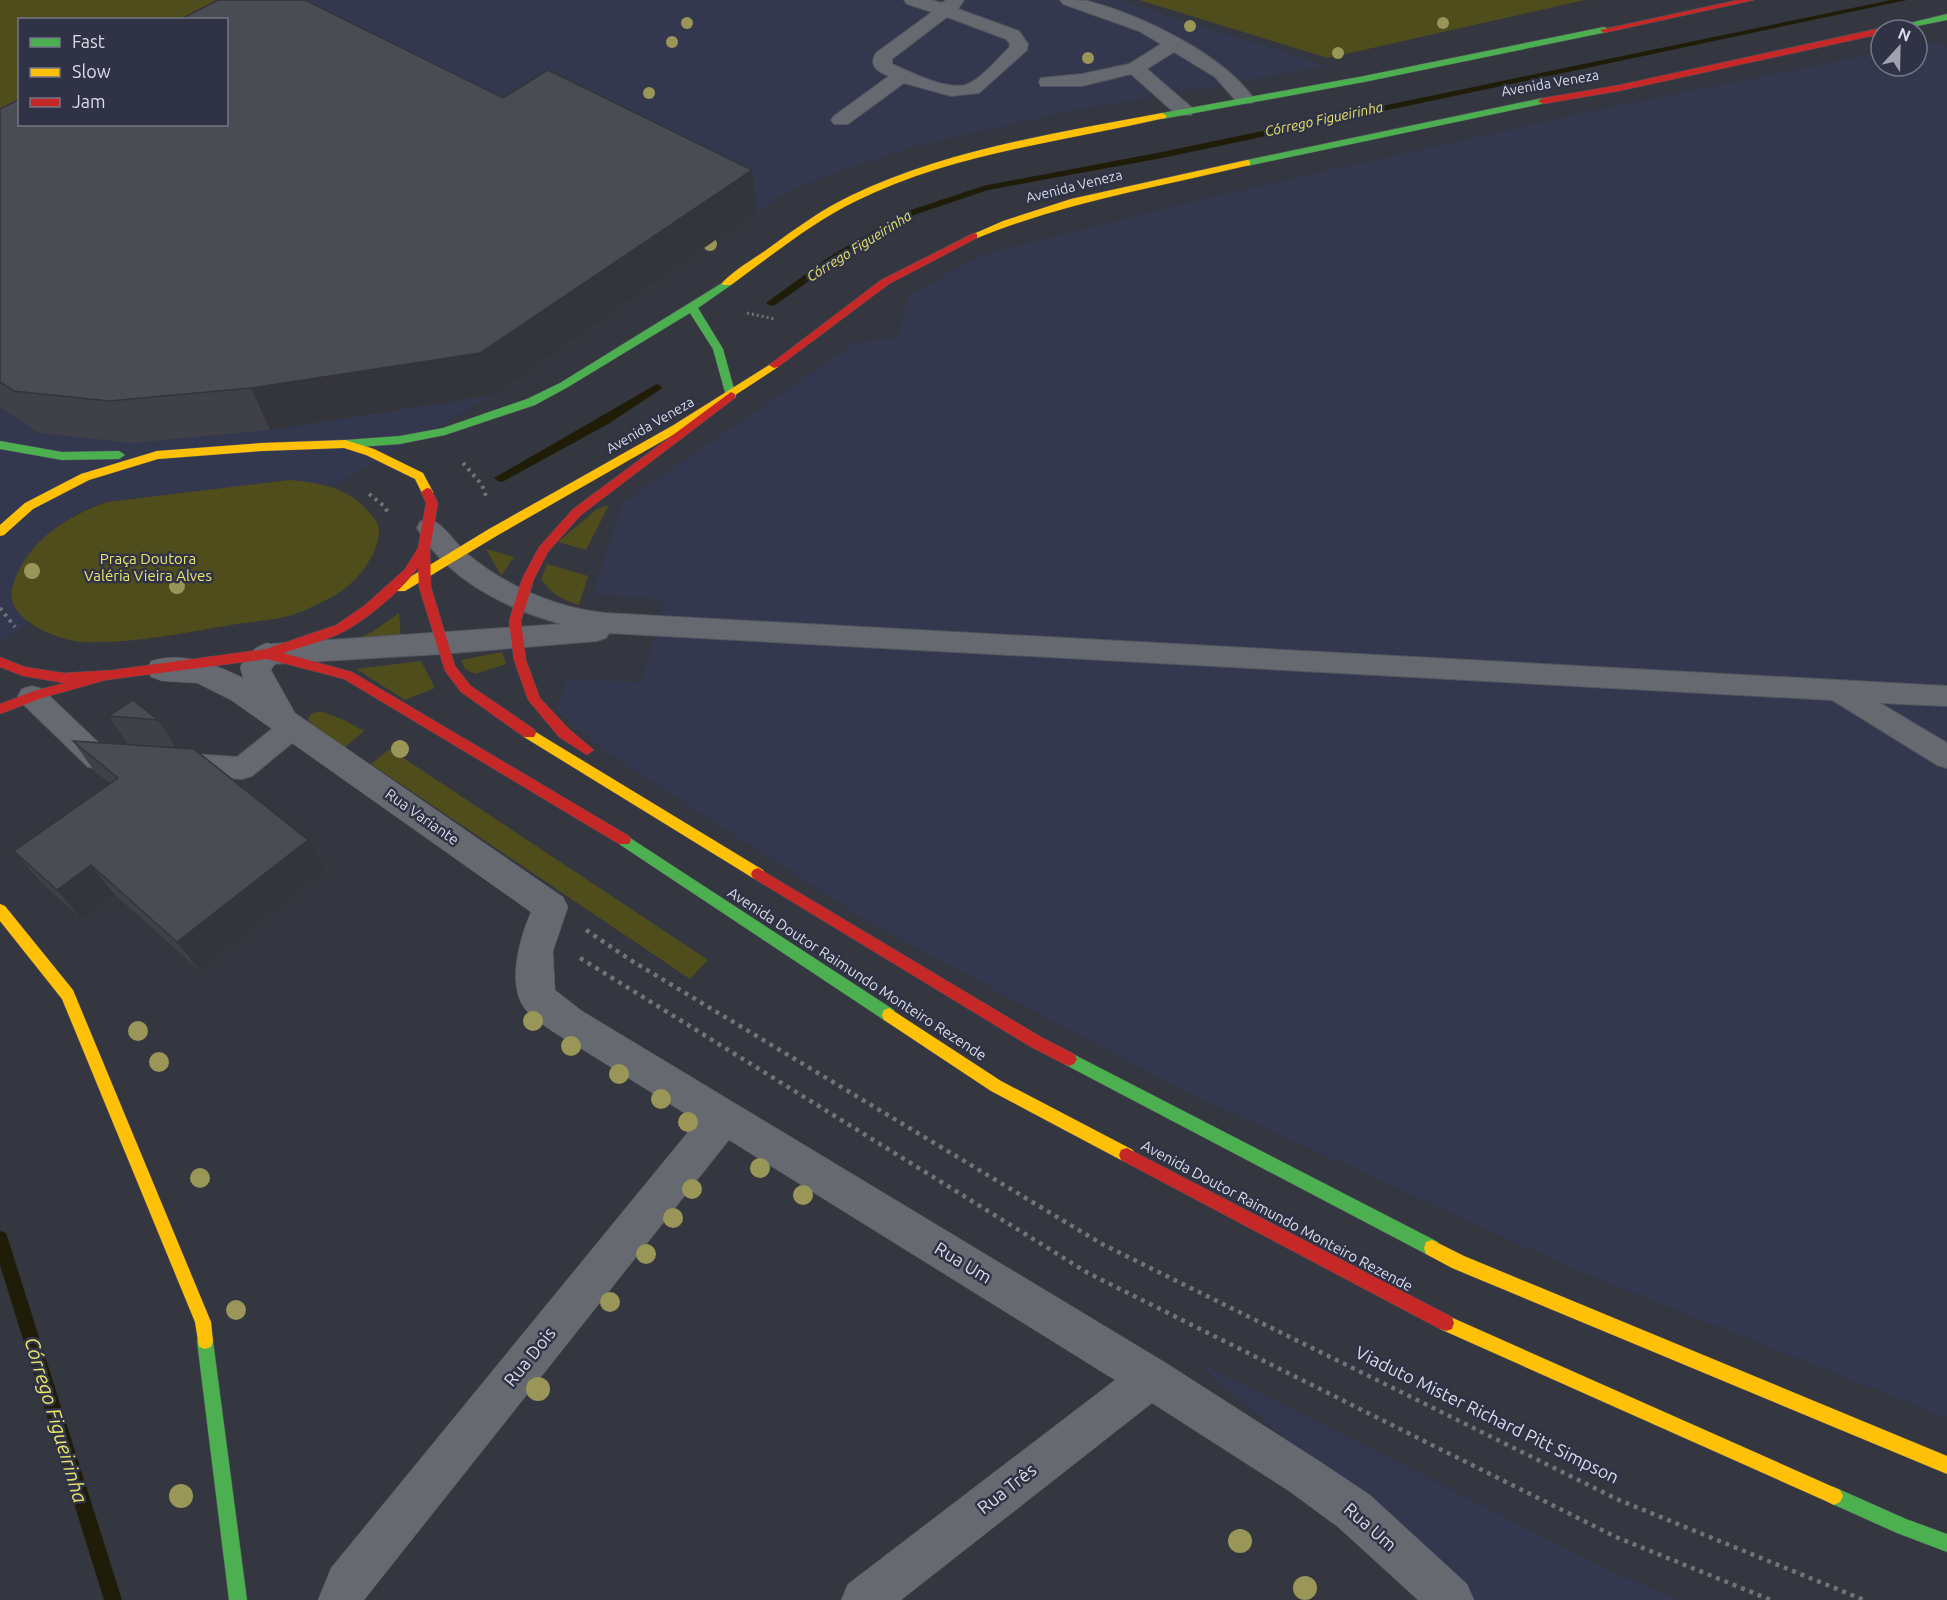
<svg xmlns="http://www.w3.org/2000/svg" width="1947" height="1600" font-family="Ubuntu,sans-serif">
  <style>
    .built { fill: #33384e }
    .green { fill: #504d1c }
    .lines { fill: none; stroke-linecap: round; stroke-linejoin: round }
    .stream { fill: #1f1d07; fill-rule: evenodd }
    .lane-casing { stroke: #53545d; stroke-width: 2 }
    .street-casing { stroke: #53545d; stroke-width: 1 }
    .fast-casing { stroke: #53545d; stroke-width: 1 }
    .slow-casing { stroke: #53545d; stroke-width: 1 }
    .jam-casing { stroke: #53545d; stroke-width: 1 }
    .path-far2 { stroke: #71727a; stroke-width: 3; stroke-dasharray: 2 3; stroke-linecap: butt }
    .path-far1 { stroke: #71727a; stroke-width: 4; stroke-dasharray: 3 4.5; stroke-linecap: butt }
    .path { stroke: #71727a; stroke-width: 4.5; stroke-dasharray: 4 5; stroke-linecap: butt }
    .lane { fill: #676970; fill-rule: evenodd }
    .street { fill: #676970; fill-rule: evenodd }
    .fast { fill: #4caf50; fill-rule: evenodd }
    .slow { fill: #ffc107; fill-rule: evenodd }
    .jam { fill: #c62828; fill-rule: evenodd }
    .tree { fill: #999658 }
    .wall { fill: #404148 }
    .shaded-wall { fill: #34353b }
    .building { fill: #4a4c54; stroke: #34353b; stroke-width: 1.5 }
    .labels { text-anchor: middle; stroke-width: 5; stroke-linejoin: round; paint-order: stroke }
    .far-street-label { font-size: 14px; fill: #dadde9; stroke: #2f3345 }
    .far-water-label { font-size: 14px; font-style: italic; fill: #e9e36a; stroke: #2f3345 }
    .park-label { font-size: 15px; fill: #ebe56c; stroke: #2f3345 }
    .street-label { font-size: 15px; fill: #dadde9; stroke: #2f3345 }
    .near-street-label { font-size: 18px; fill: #dadde9; stroke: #2f3345 }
    .near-water-label { font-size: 20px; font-style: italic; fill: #e9e36a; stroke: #2f3345 }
  </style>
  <rect width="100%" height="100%" fill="#343640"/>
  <g class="built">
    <polygon points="241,0 1119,0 1329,66 1071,111 917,146 828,175 789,192 757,211 493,395 333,486 288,480 107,502 81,511 61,524 33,549 17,611 30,622 0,642 0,155 226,124"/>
    <polygon points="1936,41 1947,47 1947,1418 1578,1271 1186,1092 870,923 608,753 556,711 567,679 642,682 663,600 593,594 622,503 855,343 898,337 908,296 982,255 1197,200 1582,113 1881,52 1881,66 1917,66 1917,45"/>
    <polygon points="1194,1360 1620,1575 1679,1600 1472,1600"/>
  </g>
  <g class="green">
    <polygon points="0,0 241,0 226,20 20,20 20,124 0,155"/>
    <polygon points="1139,0 1585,0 1328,58"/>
    <path d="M289 480C319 483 345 486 367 510 370 514 376 519 378 524 384 544 363 574 348 586 337 596 309 609 295 614 278 620 255 621 237 624 188 632 133 644 83 642 62 641 17 624 12 600 10 592 14 581 17 574 34 537 70 515 107 502Z"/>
    <polygon points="609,505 586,550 558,542 597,509"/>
    <polygon points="486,549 514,557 501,576"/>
    <path d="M547 564 588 576 579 605C563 600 551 594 541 579Z"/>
    <polygon points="399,613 401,637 348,642 372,632"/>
    <polygon points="502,652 506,664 475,674 465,669 461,660"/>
    <polygon points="421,661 435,688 405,700 356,669"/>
    <polygon points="320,711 342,719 364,731 344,748 316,729 308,719 311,714"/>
    <polygon points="390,749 708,960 690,979 371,764"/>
  </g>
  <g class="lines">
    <g class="stream">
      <polygon points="1891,0 1907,0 1162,158 988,190 914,215 840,259 775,305 771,306 766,303 832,255 908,211 983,186 1162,152"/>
      <polygon points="657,384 662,387 661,389 608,424 504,481 500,482 494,478"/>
      <polygon points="0,1231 6,1233 8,1239 122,1600 104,1600 0,1265"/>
    </g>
    <g class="lane-casing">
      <g id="lane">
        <path d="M904 0H931L942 3 946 0H964L958 9 1019 31 1028 44 1027 50 979 93 951 96 904 83 848 124H834L831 120 834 116 889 76C878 72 868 66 876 53L932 12 907 4ZM947 17 1006 39 1010 44 1009 48C997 59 981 80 965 85 945 90 910 72 892 64V59Z"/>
        <path d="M1060 0C1069 0 1080 0 1088 1 1141 15 1223 54 1254 99L1252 103H1238L1215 77 1174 52 1147 69 1191 107 1194 111 1191 115H1177L1131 74 1082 86H1041L1039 82 1041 78 1082 74 1129 64 1161 44 1139 31 1063 4Z"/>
        <path d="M429 519C444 524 454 542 466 553 506 586 553 607 605 613L1947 686V706L1880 703 1947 743V768L1937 765 1832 700 609 633 606 638 597 641 442 654 272 664 263 661 259 654 263 647 272 644 562 624C507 610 446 578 417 528L420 522Z"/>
        <polygon points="32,686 42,689 105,749 121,752 125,760 121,768 111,771 88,767 22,703 18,696 22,689"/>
        <polygon points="293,716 303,720 307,727 303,734 252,776 242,779 178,775 168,772 164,764 168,756 178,753 237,757 283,720"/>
      </g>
    </g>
    <g class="street-casing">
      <path id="street" d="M267 643 278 646 282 654 271 670 295 713 563 897 568 907 553 951 555 990 582 1011 1166 1363 1319 1461 1370 1495 1467 1584 1474 1600H1418L1338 1527 1289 1491 1152 1403 901 1600H841L848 1584 1115 1380 729 1140 364 1600H318L331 1568 697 1121C660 1098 622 1074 585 1051 568 1041 536 1023 525 1009 506 984 520 937 531 912L231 700 197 683 162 681 151 677 147 669 151 661C182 651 215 664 243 678L240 667C246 655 254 647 267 643Z"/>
    </g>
    <g class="fast-casing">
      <g id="fast">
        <polygon points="1947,14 1947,20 1897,30 1881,30"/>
        <polygon points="1604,27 1607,28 1607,32 1364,82 1162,119 1157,116 1162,113 1364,76"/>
        <polygon points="1543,98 1548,101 1546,103 1247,166 1242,163 1247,160"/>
        <polygon points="727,280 731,281 731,285 698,308 723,349 736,396 735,398 731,400 726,396 713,349 690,313 568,387 535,405 445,435 400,444 345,448 339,444 345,440 400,436 443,428 527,399 560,383"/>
        <polygon points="0,441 62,452 119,451 125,455 119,459 62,460 0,449"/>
        <polygon points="624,834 894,1010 896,1015 894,1020 889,1022 884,1020 619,844 617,840 619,836"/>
        <polygon points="1069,1052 1438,1242 1440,1248 1438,1254 1432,1256 1426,1254 1064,1064 1061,1059 1064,1054"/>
        <polygon points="205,1333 211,1335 213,1341 247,1600 229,1600 197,1341 199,1335"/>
        <polygon points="1834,1487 1906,1519 1947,1534 1947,1552 1897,1533 1828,1502 1825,1496 1828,1490"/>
      </g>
    </g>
    <g class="slow-casing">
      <g id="slow">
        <path d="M1162 113 1167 116 1165 118C1061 142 953 153 856 201 811 223 771 256 731 285H723L722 283C735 269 754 259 769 248 795 229 821 210 850 196 947 149 1057 133 1162 113Z"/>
        <path d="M1247 160 1250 161V165C1158 187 1066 202 977 238L969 236 1003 221 1071 199Z"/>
        <polygon points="774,362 778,363 778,367 680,431 498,535 405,591 397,591 395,588 397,585 489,529 672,426"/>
        <polygon points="345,440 374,449 423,473 433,492 431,495 423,495 415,479 366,455 344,448 262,451 158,459 89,480 33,509 4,535 0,536 0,525 25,503 81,474 157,451 262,443"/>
        <polygon points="529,728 763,870 765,874 763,878 758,880 753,878 524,737 522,733 524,729"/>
        <polygon points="0,904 5,906 73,990 211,1322 213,1341 211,1347 205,1349 199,1347 195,1322 62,999 0,921"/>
        <polygon points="889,1008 1001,1081 1133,1150 1135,1155 1133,1160 1127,1162 1121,1160 991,1091 884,1020 882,1015 884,1010"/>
        <polygon points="1432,1240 1464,1256 1947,1456 1947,1474 1452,1268 1426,1254 1424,1248 1426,1242"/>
        <polygon points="1446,1315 1840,1490 1843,1496 1840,1502 1834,1505 1828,1502 1440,1329 1438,1323 1440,1317"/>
      </g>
    </g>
    <g class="jam-casing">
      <g id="jam">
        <polygon points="1738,0 1754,0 1604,33 1600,30"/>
        <polygon points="1881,28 1885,30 1881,30 1881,34 1619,91 1543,104 1538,101 1543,98 1619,85"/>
        <polygon points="974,233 977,234 977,238 889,284 778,367 774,368 769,365 881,280"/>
        <polygon points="731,392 735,394 735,398 581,515 548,552 534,579 521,621 526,660 540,698 569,729 594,750 587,755 559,737 528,700 514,660 509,621 522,579 539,547 573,509"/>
        <path d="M427 488 431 489 438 503 430 548 431 587 455 666 471 686 534 729 536 733 534 737H524L461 692 445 671 419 587 418 567C405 588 367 619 345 631 326 641 303 646 283 653L352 672 629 836 631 840 629 844H619L344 679 267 659 106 680 42 698 0 714V704L34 691 64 683 23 676 0 667V657L25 667 64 673 113 670 266 649 336 625 365 605 405 569 418 548 426 503 421 492Z"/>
        <polygon points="758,868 1041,1037 1074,1054 1077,1059 1074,1064 1069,1066 1064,1064 1031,1047 753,878 751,874 753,870"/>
        <polygon points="1127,1148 1452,1317 1454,1323 1452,1329 1446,1331 1440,1329 1121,1160 1119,1155 1121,1150"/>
      </g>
    </g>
    <polyline class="path-far2" points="747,313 775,319"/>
    <g class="path-far1">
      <polyline points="463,463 482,485 486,496"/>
      <polyline points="369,494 384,506 389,514"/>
      <polyline points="0,608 15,627"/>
    </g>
    <g class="path">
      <polyline points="586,930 632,961 1102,1244 1619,1500 1864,1600"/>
      <polyline points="580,958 1088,1273 1616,1537 1771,1600"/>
    </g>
    <use href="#lane" class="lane"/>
    <use href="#street" class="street"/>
    <use href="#fast" class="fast"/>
    <use href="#slow" class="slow"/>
    <use href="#jam" class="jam"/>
  </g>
  <g class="tree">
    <circle cx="687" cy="23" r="6"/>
    <circle cx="1443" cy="23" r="6"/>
    <circle cx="1190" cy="26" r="6"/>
    <circle cx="672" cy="42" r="6"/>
    <circle cx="1338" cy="53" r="6"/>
    <circle cx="1088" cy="58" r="6"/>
    <circle cx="649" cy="93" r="6"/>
    <circle cx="710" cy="244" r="7"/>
    <circle cx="32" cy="571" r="8"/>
    <circle cx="177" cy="586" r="8"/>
    <circle cx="400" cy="749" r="9"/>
    <circle cx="533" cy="1021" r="10"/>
    <circle cx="138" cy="1031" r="10"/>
    <circle cx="571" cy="1046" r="10"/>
    <circle cx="159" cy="1062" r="10"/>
    <circle cx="619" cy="1074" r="10"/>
    <circle cx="661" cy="1099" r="10"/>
    <circle cx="688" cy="1122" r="10"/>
    <circle cx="760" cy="1168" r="10"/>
    <circle cx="200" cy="1178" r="10"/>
    <circle cx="692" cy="1189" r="10"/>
    <circle cx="803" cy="1195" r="10"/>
    <circle cx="673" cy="1218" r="10"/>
    <circle cx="646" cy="1254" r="10"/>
    <circle cx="610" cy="1302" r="10"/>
    <circle cx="236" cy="1310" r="10"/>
    <circle cx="538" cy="1389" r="12"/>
    <circle cx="181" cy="1496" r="12"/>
    <circle cx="1240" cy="1541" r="12"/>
    <circle cx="1305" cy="1588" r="12"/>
  </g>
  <g class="wall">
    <polygon points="503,98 757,211 493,395 270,430 132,443 39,433 0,407 0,109"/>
    <polygon points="109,716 158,720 176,748 325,870 199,970 114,894 81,919 39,880 14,851 110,783 95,772 73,741 128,744"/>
  </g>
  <g class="shaded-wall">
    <polygon points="752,170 757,211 493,395 270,430 251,388"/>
    <polygon points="308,840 325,870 199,970 177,942"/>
    <polygon points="91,865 114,894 81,919 57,890"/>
  </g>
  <g class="building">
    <polygon points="218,0 305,0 503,98 548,70 752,170 480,353 251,388 109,401 14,391 0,382 0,109 20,99 20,124 226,124 226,20 179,20"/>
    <polygon points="133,700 158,720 109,716"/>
    <polygon points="73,741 194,749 308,840 177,942 91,865 57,890 14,851 118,778"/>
  </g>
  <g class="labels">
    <g class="far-street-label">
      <text transform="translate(1550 83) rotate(-10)" y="5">Avenida Veneza</text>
      <text transform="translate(1074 186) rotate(-14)" y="5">Avenida Veneza</text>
      <text transform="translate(650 425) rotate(-30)" y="5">Avenida Veneza</text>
    </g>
    <g class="far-water-label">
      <text transform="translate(1324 119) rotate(-12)" y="5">Córrego Figueirinha</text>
      <text transform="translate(859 246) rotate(-32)" y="5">Córrego Figueirinha</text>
    </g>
    <g class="park-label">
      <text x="148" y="564">Praça Doutora<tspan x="148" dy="17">Valéria Vieira Alves</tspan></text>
    </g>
    <g class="street-label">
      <text transform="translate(422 817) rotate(35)" y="5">Rua Variante</text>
      <text transform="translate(857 974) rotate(33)" y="5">Avenida Doutor Raimundo Monteiro Rezende</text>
      <text transform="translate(1277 1216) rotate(28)" y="5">Avenida Doutor Raimundo Monteiro Rezende</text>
    </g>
    <g class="near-street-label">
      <text transform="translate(963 1263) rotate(31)" y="6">Rua Um</text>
      <text transform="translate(530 1357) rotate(-51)" y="6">Rua Dois</text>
      <text transform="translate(1487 1415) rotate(26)" y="6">Viaduto Mister Richard Pitt Simpson</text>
      <text transform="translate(1007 1489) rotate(-38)" y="6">Rua Três</text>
      <text transform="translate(1370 1527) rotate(41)" y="6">Rua Um</text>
    </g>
    <g class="near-water-label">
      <text transform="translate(56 1420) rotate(73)" y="7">Córrego Figueirinha</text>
    </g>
  </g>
  <rect x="18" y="18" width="210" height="108" fill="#2f3345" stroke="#737787" stroke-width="1.5"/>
  <rect x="30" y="38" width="30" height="9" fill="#4caf50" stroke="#737787" stroke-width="1.5"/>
  <text x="72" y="48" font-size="18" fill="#dadde9">Fast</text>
  <rect x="30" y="68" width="30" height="9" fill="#ffc107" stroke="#737787" stroke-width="1.5"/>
  <text x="72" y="78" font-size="18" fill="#dadde9">Slow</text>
  <rect x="30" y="98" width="30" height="9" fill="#c62828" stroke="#737787" stroke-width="1.5"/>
  <text x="72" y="108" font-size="18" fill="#dadde9">Jam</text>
  <g transform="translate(1899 48) rotate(22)"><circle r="28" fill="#2f3345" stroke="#737787" stroke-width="1.5"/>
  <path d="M0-4.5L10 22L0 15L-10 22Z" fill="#a0a3ae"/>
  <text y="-9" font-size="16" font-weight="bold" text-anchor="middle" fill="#dadde9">N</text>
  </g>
</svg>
